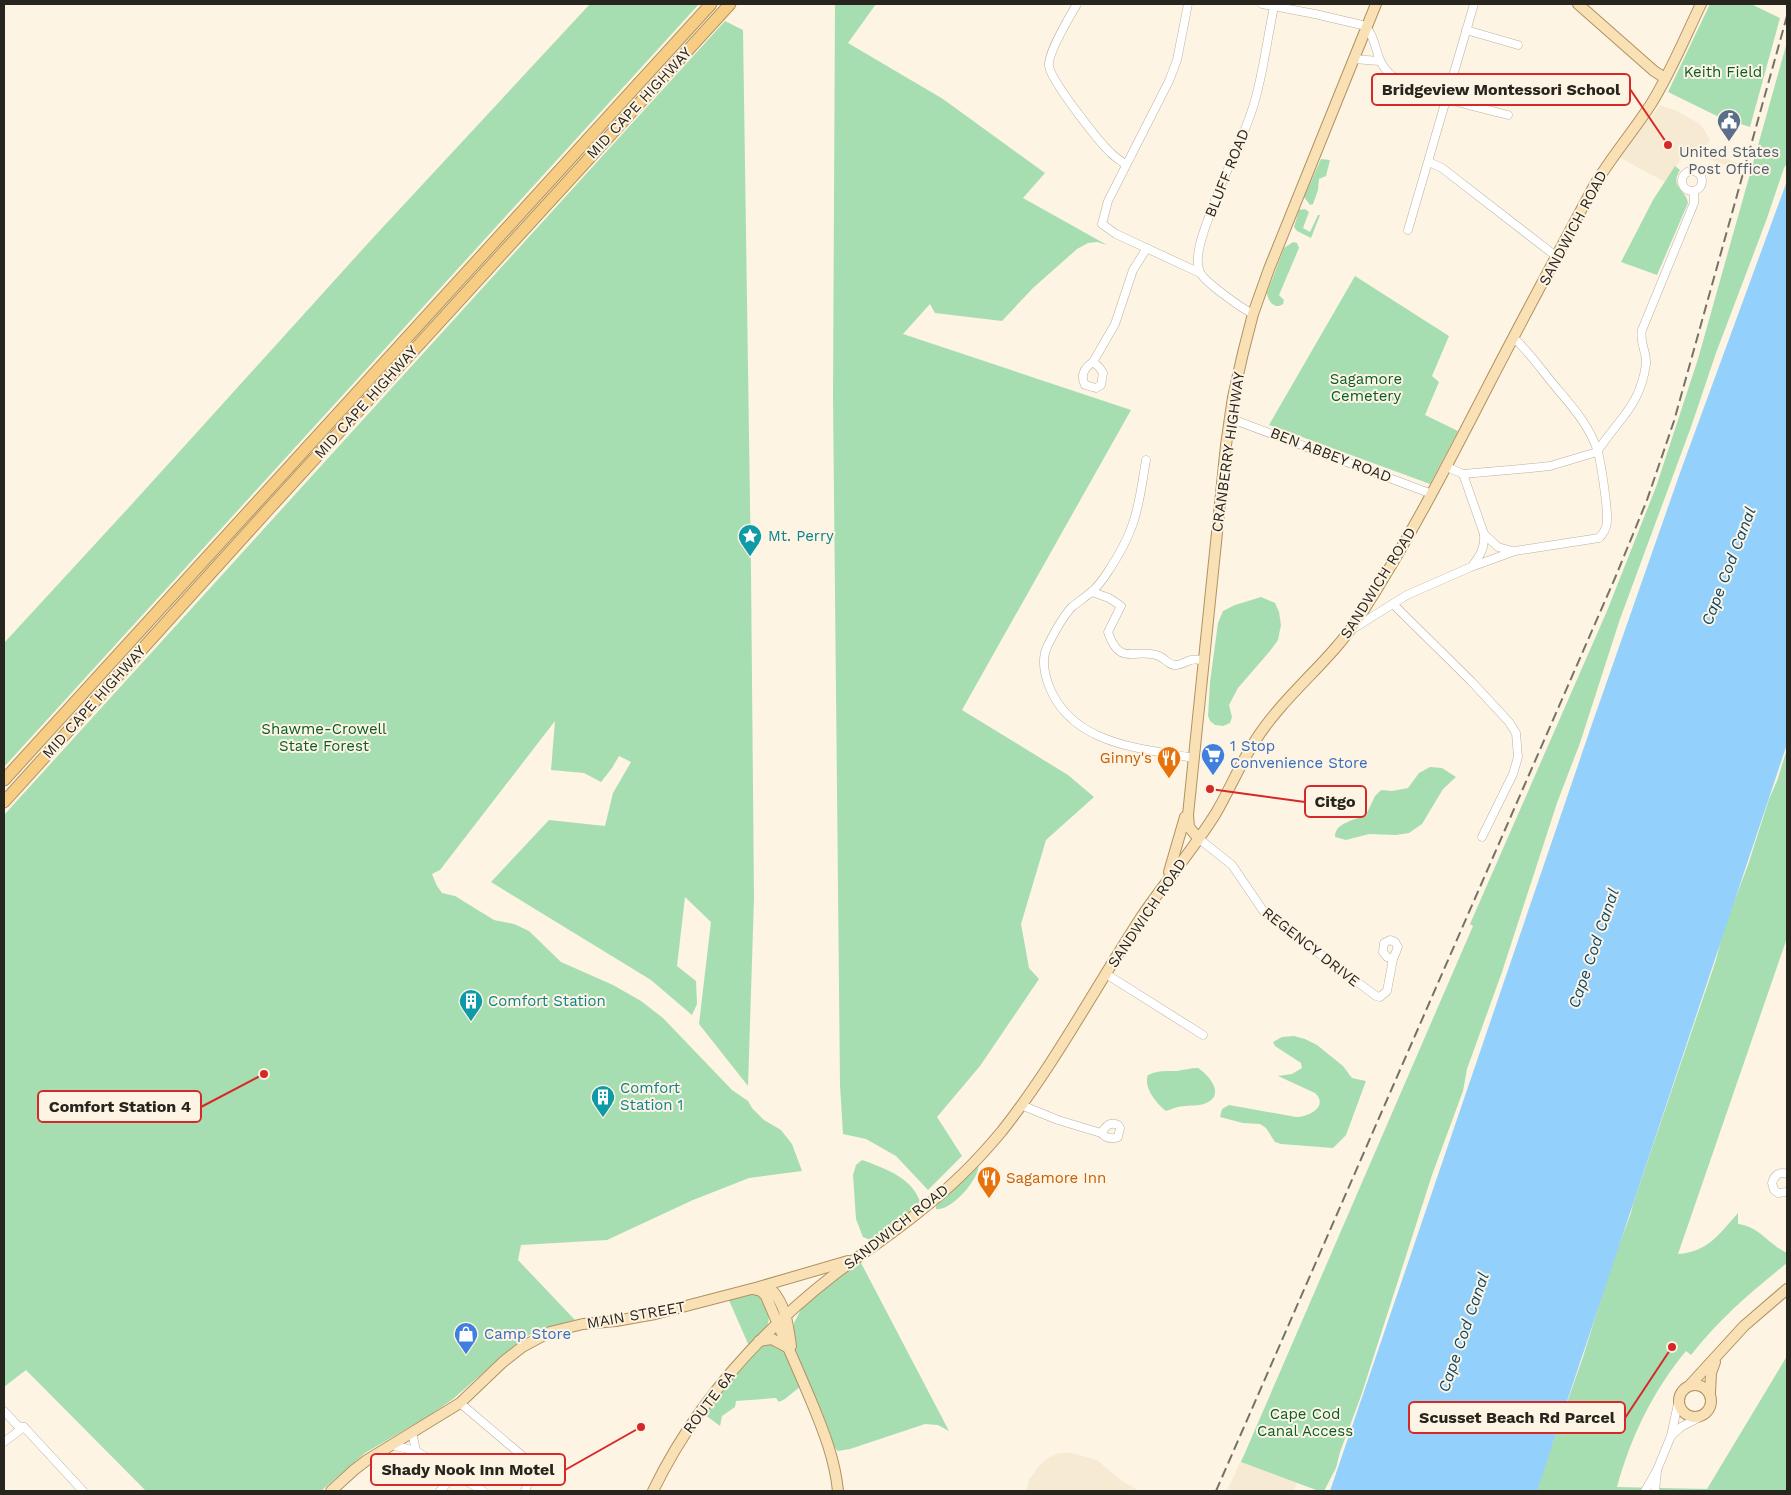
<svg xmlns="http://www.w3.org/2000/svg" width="1791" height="1495" font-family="'Work Sans',sans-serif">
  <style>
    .built { fill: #f6ead2 }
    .green { fill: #a7deb1 }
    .water { fill: #93d0fc }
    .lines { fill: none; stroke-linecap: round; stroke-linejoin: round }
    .minor-casing { stroke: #b9b2a1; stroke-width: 9 }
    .major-casing { stroke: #af9261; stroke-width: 12 }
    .highway-casing { stroke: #af9261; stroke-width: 13 }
    .minor { stroke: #fff; stroke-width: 8 }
    .major { stroke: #fae1b5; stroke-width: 10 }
    .highway { stroke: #f7cd84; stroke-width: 11 }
    .rail { stroke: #777268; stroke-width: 2; stroke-dasharray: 10 5; stroke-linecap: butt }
    .labels { text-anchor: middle; stroke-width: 4; stroke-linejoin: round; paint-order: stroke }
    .park-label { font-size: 15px; fill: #085d29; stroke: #fdf4e3 }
    .street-label { font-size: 15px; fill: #28251f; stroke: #fdf4e3 }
    .service-label { font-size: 15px; fill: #4e5e75; stroke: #fdf4e3 }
    .culture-label { font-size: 15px; fill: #0d838f; stroke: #fdf4e3; text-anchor: start }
    .shop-label { font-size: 15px; fill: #366cbe; stroke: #fdf4e3; text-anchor: start }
    .food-label { font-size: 15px; fill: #c56008; stroke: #fdf4e3; text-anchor: end }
    .water-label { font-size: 16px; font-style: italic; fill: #09486c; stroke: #fdf4e3 }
    .leader { fill: none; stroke: #d62828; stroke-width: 2 }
    .callout-dot { fill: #d62828; stroke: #fdf4e3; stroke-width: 2 }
    .callout { fill: #fdf4e3; stroke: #d62828; stroke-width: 2 }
    .callout-label { font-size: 16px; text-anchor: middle; font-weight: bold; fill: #28251f }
  </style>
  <rect width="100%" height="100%" fill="#fdf4e3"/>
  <g class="built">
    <polygon points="1660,105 1677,111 1700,124 1710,139 1705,151 1741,164 1739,170 1687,151 1665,182 1619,157"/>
    <polygon points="1059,1453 1071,1453 1097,1460 1119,1479 1139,1491 1026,1491 1029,1480 1039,1466 1048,1458"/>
    <polygon points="1243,1456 1301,1469 1294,1491 1227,1491"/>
  </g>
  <g class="green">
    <polygon points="590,4 699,4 4,767 4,643 132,504 371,240"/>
    <polygon points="835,4 876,4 848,43 943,99 1045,173 1023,198 1107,245 1097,242 1088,243 1077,249 1033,288 1002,321 935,313 930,304 903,334 1131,410 962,710 1068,775 1094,797 1046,840 1021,924 1029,968 1039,979 980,1066 937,1117 962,1156 928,1190 896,1156 866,1139 843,1134 840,1085 833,397"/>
    <polygon points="1710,4 1751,4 1780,18 1750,127 1719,117 1668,92"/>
    <polygon points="725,21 743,30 751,570 754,898 748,1086 699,1024 711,922 685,897 677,966 696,981 697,1004 692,1015 651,980 491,882 549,820 605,826 613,793 631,762 619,756 612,768 601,782 584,773 551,770 555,721 440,870 432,874 437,886 442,893 455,896 494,920 514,924 529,931 561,962 613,985 641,1001 663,1018 732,1090 748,1101 752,1108 764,1120 781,1130 792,1144 802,1171 749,1178 693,1200 607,1240 521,1245 518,1260 575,1320 534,1332 516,1344 453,1399 430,1415 365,1453 321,1491 146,1491 26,1370 4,1387 4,815"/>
    <polygon points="1787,42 1787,163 1784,168 1766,221 1716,353 1691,427 1620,619 1580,743 1557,803 1502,972 1467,1069 1463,1091 1432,1175 1361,1396 1340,1452 1336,1468 1324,1491 1316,1491 1316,1490 1241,1462 1473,926 1470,924 1607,611 1656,487 1698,359"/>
    <polygon points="1321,159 1330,160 1326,176 1319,179 1318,190 1313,204 1310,205 1304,197"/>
    <path d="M1675 166 1680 170C1669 188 1686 189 1688 203L1657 275 1621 262 1653 200Z"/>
    <polygon points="1305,209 1309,212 1303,228 1310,232 1318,215 1320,215 1311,238 1297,231 1294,227 1299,210"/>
    <path d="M1293 242 1297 243 1299 248 1279 295 1284 300 1283 304C1275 310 1268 302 1267 293L1284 248Z"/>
    <polygon points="1355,276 1449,336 1432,376 1439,382 1425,415 1458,431 1430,484 1269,425"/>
    <polygon points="1261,597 1275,603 1279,612 1281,625 1278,640 1270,651 1238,688 1229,705 1232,717 1230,723 1223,726 1215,725 1210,721 1208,716 1210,682 1218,623 1223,611 1235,605"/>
    <path d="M1787 749V938L1678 1254C1708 1252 1719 1234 1738 1213V1224C1759 1226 1769 1245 1787 1253V1263C1752 1291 1719 1319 1691 1355L1686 1351C1653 1391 1631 1436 1617 1487L1707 1489 1787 1356V1491H1536L1583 1357 1610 1269 1631 1213 1633 1204 1716 960 1724 928 1748 865 1769 799 1777 781Z"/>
    <path d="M1430 767 1442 768 1456 777 1443 789 1422 824 1409 833 1396 835 1369 834 1346 840 1335 837C1334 823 1355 820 1366 815L1375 796 1381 790 1392 791 1408 788 1419 773Z"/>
    <path d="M1294 1036 1305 1039 1317 1045 1343 1066 1352 1078 1366 1081 1346 1135 1333 1148 1281 1144 1275 1142 1266 1128 1260 1124 1243 1123 1220 1117 1222 1109 1229 1105 1296 1117C1309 1117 1329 1106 1315 1093L1278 1076 1292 1074 1302 1068 1301 1063 1275 1046 1273 1042 1282 1037Z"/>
    <path d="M1198 1068C1209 1075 1227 1096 1204 1104 1198 1106 1191 1105 1185 1106 1178 1106 1172 1109 1166 1111 1156 1103 1143 1087 1148 1075 1158 1070 1167 1071 1177 1071 1184 1070 1190 1068 1198 1068Z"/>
    <path d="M862 1160C884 1168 911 1177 920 1201L917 1208 873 1241 863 1237 856 1219 853 1175 856 1165Z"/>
    <path d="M978 1164C982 1176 951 1212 936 1209V1204Z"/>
    <polygon points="860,1261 949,1431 938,1425 925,1424 850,1449 838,1451 835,1448 797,1358 793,1335 794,1323 802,1307"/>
    <path d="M755 1292 761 1295C774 1325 771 1323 749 1346L728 1298Z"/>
    <polygon points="770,1343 785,1350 801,1386 785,1399 779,1402 776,1398 736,1401 735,1407 722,1416 720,1426 704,1414 731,1378 762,1345"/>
  </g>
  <polygon class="water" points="1787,181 1787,744 1537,1491 1330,1491 1592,724 1681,470"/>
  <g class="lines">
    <g class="minor-casing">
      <g id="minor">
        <path d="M1077 4C1070 16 1047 54 1049 66 1051 81 1099 142 1111 153 1116 158 1121 161 1126 165"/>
        <polyline points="1188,4 1177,60 1169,81 1108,201 1102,224 1116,234 1200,273"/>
        <path d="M1262 4 1315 14 1362 25C1378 33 1373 59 1389 73 1410 93 1478 107 1508 115"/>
        <polyline points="1466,30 1518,45"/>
        <polyline points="1354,59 1379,61"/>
        <polyline points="1429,162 1442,168 1557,257"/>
        <circle cx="1692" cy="181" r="10"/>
        <polyline points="1408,230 1474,4"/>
        <path d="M1253 314C1243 309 1204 282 1200 272 1193 258 1204 230 1209 217 1221 179 1241 145 1253 107 1263 76 1267 39 1274 7"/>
        <path d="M1093 362C1084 368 1080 375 1085 385L1096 388 1101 385 1103 373 1099 367 1093 362 1115 324 1133 270 1147 248"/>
        <polyline points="1229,418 1432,494"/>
        <path d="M1146 460C1142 482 1140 505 1132 526 1127 540 1117 558 1109 570 1104 578 1097 588 1090 593 1084 598 1078 602 1072 607 1062 617 1054 633 1048 645 1041 658 1044 673 1049 686 1072 745 1140 748 1193 758"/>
        <path d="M1447 467 1463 474 1531 468 1550 466 1597 452C1618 419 1640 407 1646 364 1647 352 1639 342 1642 330L1694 203V191"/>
        <polyline points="1463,474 1484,534 1498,547 1512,551"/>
        <path d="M1472 566C1480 556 1485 548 1484 534"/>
        <path d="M1092 592 1109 598 1121 606 1108 632C1120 668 1135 647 1159 656 1166 659 1169 666 1176 665 1182 665 1186 661 1191 660 1195 659 1199 660 1203 660"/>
        <polyline points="1393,604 1471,681 1509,722 1516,733 1518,757 1513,774 1482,837"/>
        <path d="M1351 630 1407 595 1471 567 1515 551 1599 538C1610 528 1607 515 1606 502 1604 486 1602 468 1598 452 1590 426 1571 405 1554 385 1541 369 1529 352 1514 338"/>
        <polyline points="1198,838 1232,865 1264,912 1376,996 1380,997 1387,991 1393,959"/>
        <polygon points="1390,940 1395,942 1398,947 1393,959 1387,957 1383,952 1384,943"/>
        <polyline points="1106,974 1203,1035"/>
        <path d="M1021 1105 1058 1120 1101 1133C1106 1126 1110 1121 1118 1125L1120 1128 1118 1137C1111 1140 1106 1138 1101 1133"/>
        <path d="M1787 1174C1780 1171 1774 1175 1772 1183L1774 1190 1778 1193 1787 1192"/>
        <path d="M460 1403 525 1458C532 1470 530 1479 525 1491"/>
        <polyline points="4,1411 18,1426 24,1427 83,1491"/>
        <polyline points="412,1432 416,1451"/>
        <polyline points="1671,1436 1681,1427 1700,1417"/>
        <polyline points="4,1442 24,1427"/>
        <polyline points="392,1445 416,1451 483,1491"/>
        <polyline points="440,1491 454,1475"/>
        <polyline points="1645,1491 1657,1470 1671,1436 1679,1399"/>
        <polyline points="1655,1491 1657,1471"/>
      </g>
    </g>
    <g class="major-casing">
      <g id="major">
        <polyline points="1578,4 1654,71 1665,78"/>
        <polyline points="1198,838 1189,827 1188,815 1226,445 1233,397 1243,353 1253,314 1269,269 1376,4"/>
        <polyline points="1169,872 1185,817"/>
        <path d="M760 1287 771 1289C786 1305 788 1325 791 1346"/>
        <path d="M753 1289 761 1291 766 1296C781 1332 797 1367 812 1403 824 1432 835 1460 838 1491"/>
        <polyline points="759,1341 772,1339 787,1347"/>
        <circle cx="1695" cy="1401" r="16"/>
        <polyline points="1690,1385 1744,1326 1787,1289"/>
        <polyline points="1710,1393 1711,1373 1715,1362"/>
        <polyline points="331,1491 354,1470 367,1460 460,1403 503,1362 522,1347 550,1332 583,1324 616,1321 655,1314 759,1287 848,1261"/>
        <path d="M653 1491C695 1404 759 1333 835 1274 863 1253 893 1233 920 1211 950 1188 978 1160 1002 1131 1054 1065 1094 990 1140 919 1164 883 1193 850 1216 813 1230 789 1240 764 1255 741 1284 695 1330 662 1360 616 1407 543 1447 466 1487 388 1522 320 1558 253 1594 186 1611 157 1633 132 1651 104 1671 72 1685 37 1701 4"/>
      </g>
    </g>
    <g class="highway-casing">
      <g id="highway">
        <polyline points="4,780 711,4"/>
        <polyline points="4,802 267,511 730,4"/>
      </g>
    </g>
    <use href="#minor" class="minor"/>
    <use href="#major" class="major"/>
    <use href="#highway" class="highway"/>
    <polyline class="rail" points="1216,1491 1615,578 1647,500 1674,421 1787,16"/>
  </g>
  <defs>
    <g id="civic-pin" transform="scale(1.25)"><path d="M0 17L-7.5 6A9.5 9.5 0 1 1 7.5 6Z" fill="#5c6f8a" stroke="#fdf4e3"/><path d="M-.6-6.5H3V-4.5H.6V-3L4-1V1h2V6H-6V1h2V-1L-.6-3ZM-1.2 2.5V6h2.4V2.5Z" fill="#fff"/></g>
    <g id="sight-pin" transform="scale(1.25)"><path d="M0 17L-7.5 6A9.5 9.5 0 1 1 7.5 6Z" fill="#0f9aa8" stroke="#fdf4e3"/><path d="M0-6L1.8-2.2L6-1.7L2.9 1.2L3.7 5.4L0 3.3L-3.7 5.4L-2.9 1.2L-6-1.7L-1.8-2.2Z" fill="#fff"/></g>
    <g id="supermarket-pin" transform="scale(1.25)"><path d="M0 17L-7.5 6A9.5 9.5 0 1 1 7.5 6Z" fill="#3f7fe0" stroke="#fdf4e3"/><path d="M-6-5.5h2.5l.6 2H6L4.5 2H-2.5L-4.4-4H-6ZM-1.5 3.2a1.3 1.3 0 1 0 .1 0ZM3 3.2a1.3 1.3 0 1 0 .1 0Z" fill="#fff"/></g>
    <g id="restaurant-pin" transform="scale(1.25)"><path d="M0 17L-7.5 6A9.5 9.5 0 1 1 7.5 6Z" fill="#e8710a" stroke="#fdf4e3"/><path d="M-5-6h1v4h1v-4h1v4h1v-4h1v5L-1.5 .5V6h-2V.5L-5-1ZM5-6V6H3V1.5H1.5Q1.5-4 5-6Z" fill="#fff"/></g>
    <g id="building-pin" transform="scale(1.25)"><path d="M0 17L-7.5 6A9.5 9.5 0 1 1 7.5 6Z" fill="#0f9aa8" stroke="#fdf4e3"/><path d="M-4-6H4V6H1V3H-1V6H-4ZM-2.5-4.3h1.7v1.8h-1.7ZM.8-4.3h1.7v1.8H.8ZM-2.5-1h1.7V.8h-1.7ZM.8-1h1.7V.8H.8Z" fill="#fff"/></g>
    <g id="shop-pin" transform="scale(1.25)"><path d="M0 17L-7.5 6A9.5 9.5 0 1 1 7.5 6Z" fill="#3f7fe0" stroke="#fdf4e3"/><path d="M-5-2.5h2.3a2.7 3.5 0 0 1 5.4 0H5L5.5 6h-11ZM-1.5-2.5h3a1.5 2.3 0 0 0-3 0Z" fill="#fff"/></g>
  </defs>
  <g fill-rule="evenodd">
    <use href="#civic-pin" x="1729" y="121"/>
    <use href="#sight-pin" x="750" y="536"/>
    <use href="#supermarket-pin" x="1213" y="755"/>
    <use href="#restaurant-pin" x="1169" y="758"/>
    <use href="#building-pin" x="471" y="1001"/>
    <use href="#building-pin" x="603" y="1097"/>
    <use href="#restaurant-pin" x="989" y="1178"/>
    <use href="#shop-pin" x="466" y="1334"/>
  </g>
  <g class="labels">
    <g class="park-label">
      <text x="1723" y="77">Keith Field</text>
      <text x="1366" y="384">Sagamore<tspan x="1366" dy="17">Cemetery</tspan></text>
      <text x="324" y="734">Shawme-Crowell<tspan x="324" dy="17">State Forest</tspan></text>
      <text x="1305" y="1419">Cape Cod<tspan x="1305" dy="17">Canal Access</tspan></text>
    </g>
    <g class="street-label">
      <text transform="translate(639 103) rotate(-47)" y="5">MID CAPE HIGHWAY</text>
      <text transform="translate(1227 173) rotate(-68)" y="5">BLUFF ROAD</text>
      <text transform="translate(1573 228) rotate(-62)" y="5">SANDWICH ROAD</text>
      <text transform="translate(366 402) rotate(-48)" y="5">MID CAPE HIGHWAY</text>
      <text transform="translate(1228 452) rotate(-82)" y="5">CRANBERRY HIGHWAY</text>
      <text transform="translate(1331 455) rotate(21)" y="5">BEN ABBEY ROAD</text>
      <text transform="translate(1378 583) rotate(-58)" y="5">SANDWICH ROAD</text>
      <text transform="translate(94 702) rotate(-48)" y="5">MID CAPE HIGHWAY</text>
      <text transform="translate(1147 913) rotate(-56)" y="5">SANDWICH ROAD</text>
      <text transform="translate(1311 947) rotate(38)" y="5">REGENCY DRIVE</text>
      <text transform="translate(896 1227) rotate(-38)" y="5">SANDWICH ROAD</text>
      <text transform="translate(636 1315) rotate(-10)" y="5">MAIN STREET</text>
      <text transform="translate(709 1402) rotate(-53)" y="5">ROUTE 6A</text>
    </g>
    <g class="service-label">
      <text x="1729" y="157">United States<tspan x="1729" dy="17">Post Office</tspan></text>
    </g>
    <g class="culture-label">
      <text x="768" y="541">Mt. Perry</text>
      <text x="488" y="1006">Comfort Station</text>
      <text x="620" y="1093">Comfort<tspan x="620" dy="17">Station 1</tspan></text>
    </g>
    <g class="shop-label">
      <text x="1230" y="751">1 Stop<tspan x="1230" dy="17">Convenience Store</tspan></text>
      <text x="484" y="1339">Camp Store</text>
    </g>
    <g class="food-label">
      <text x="1152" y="763">Ginny's</text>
      <text x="1006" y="1183" text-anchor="start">Sagamore Inn</text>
    </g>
    <g class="water-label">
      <text transform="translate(1728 566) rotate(-69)" y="6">Cape Cod Canal</text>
      <text transform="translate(1593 948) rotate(-71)" y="6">Cape Cod Canal</text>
      <text transform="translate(1463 1332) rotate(-71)" y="6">Cape Cod Canal</text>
    </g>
  </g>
  <path class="leader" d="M1668 145L1630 89M1210 789L1305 802M264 1074L201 1107M1672 1347L1625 1418M641 1427L565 1470"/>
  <g class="callout-dot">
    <circle cx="1668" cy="145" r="5"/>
    <circle cx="1210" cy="789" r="5"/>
    <circle cx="264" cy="1074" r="5"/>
    <circle cx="1672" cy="1347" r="5"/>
    <circle cx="641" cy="1427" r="5"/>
  </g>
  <g class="callout">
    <rect x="1372" y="74" width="258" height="31" rx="5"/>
    <rect x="1305" y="786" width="61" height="31" rx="5"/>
    <rect x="38" y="1091" width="163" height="31" rx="5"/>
    <rect x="1409" y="1402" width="216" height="31" rx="5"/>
    <rect x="371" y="1454" width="194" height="31" rx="5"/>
  </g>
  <g class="callout-label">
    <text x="1501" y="95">Bridgeview Montessori School</text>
    <text x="1335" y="807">Citgo</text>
    <text x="120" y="1112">Comfort Station 4</text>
    <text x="1517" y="1423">Scusset Beach Rd Parcel</text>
    <text x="468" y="1475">Shady Nook Inn Motel</text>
  </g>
  <rect width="1791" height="1495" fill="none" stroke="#28251f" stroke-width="10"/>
</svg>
